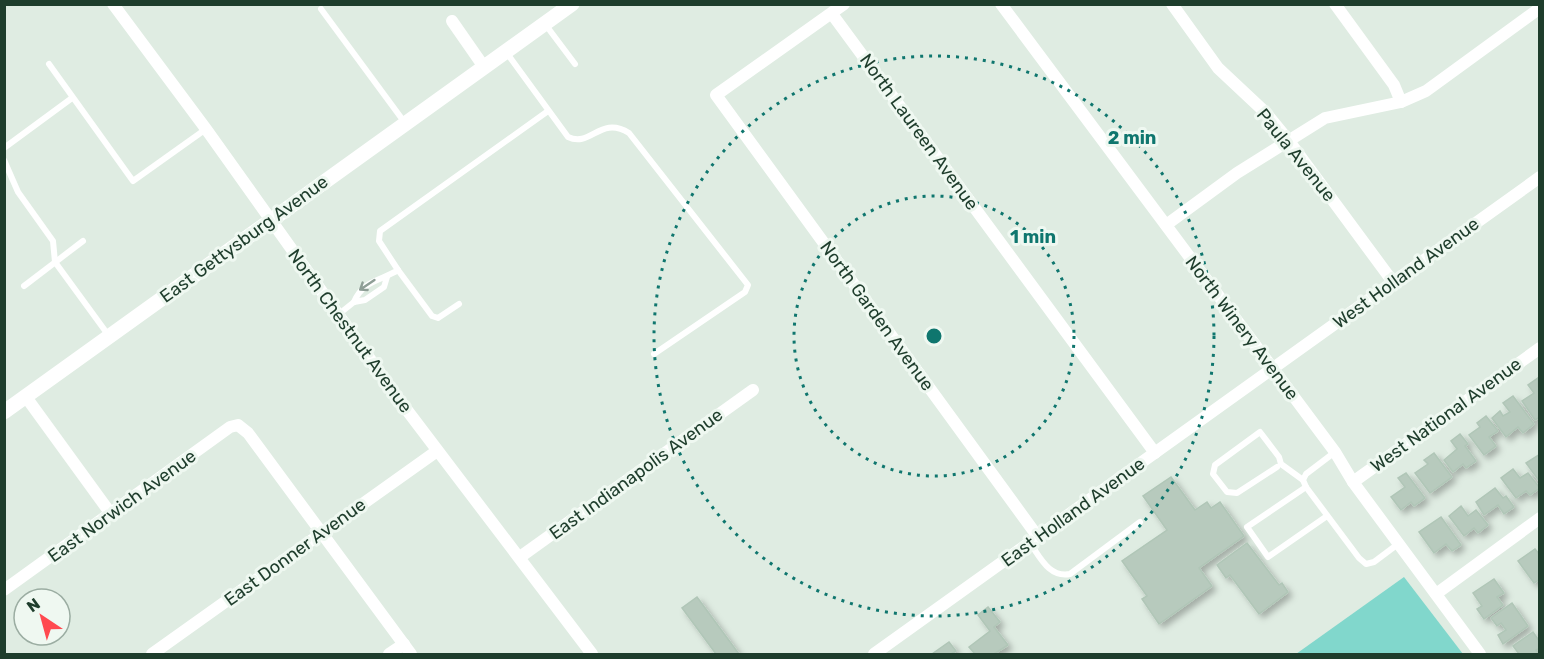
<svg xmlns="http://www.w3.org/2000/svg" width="1544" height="659" font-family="Rubik,sans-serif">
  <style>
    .water { fill: #81d7cc }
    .building { fill: #b7cabd; stroke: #b0c6b7; stroke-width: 1.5; filter: url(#shadow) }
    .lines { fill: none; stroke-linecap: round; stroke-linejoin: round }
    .service { stroke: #fff; stroke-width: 6 }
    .minor { stroke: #fff; stroke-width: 12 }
    .tertiary { stroke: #fff; stroke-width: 15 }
    .oneway { stroke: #8e9e96 }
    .ring { fill: none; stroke: #0f766e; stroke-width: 3; stroke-dasharray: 3 6 }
    .labels { text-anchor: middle; stroke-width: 6; stroke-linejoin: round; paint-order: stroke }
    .street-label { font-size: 18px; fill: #1e3d2c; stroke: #eff8f1 }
    .centre { fill: #0f766e; stroke: #eff8f1; stroke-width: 3 }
    .ring-label { font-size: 18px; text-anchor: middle; font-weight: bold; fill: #0f766e; stroke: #eff8f1; stroke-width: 6; stroke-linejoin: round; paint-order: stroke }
  </style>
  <defs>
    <filter id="shadow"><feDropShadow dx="4" dy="4" stdDeviation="3" flood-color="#0004"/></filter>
  </defs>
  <rect width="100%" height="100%" fill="#dfece2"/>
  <polygon class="water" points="1404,577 1463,654 1296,654"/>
  <g class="building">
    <polygon points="1538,378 1540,417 1535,420 1522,401 1534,393 1528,385"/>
    <polygon points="1513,396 1534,424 1523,433 1518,427 1506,437 1492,418 1500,411 1503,416 1510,412 1503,403"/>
    <polygon points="1486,416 1498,431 1489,437 1496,446 1484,455 1469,435 1480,427 1477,423"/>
    <polygon points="1460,434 1468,444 1465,446 1476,461 1466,468 1463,464 1453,472 1444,460 1457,449 1451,441"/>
    <polygon points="1434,453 1452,477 1430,493 1415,473 1428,464 1424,460"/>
    <polygon points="1540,454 1540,482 1526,463"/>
    <polygon points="1513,469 1520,478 1528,473 1540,488 1530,495 1526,491 1516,498 1501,478"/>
    <polygon points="1406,473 1425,498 1414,506 1411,502 1401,510 1391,497 1405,487 1398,478"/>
    <polygon points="1171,477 1195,510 1207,502 1211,508 1220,502 1244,536 1199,568 1212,586 1159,624 1142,599 1147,596 1122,561 1167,530 1143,496"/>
    <polygon points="1495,488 1503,498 1506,496 1514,507 1504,514 1498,505 1484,515 1476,502"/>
    <polygon points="1461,506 1468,516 1476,510 1488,525 1478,533 1474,528 1464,536 1449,516"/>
    <polygon points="1441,517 1461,545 1452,551 1446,544 1434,553 1419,532"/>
    <polygon points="1247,543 1279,585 1282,583 1288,592 1259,614 1230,575 1226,578 1217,565"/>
    <polygon points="1535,549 1540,555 1540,579 1534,583 1518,561"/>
    <polygon points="1494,579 1504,593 1497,597 1503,605 1484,619 1477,609 1482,606 1473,593"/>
    <polygon points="697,597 739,654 716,654 682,608"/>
    <polygon points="1512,603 1528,626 1503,644 1498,635 1506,630 1501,623 1497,626 1491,618"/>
    <polygon points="988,607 1000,622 994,627 1008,645 994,654 975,654 969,647 990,631 978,615"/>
    <polygon points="1533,632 1540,642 1540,648 1536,650 1539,654 1519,654 1513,646"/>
    <polygon points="949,642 956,651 951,654 932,654"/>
  </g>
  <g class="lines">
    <g class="service">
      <polyline points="321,9 405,123"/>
      <polyline points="545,24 575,64"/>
      <path d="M506 52 568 137C591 148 600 115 629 133L748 285 745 292 654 354"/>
      <polyline points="49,64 133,181 206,129"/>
      <polyline points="4,148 72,98"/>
      <polyline points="4,160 18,192 53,241 55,262 109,336"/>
      <polyline points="398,270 432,316 438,318 459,304"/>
      <polyline points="24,286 83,241"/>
      <path d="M354 302C363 280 381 281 398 270L379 241 380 231 548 111"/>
      <polyline points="339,314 354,302 365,300 384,287 387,277"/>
      <polyline points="1335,452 1306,474 1303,480 1306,487 1359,558 1366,564 1374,562 1398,544"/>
      <polyline points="1277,467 1237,493 1227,492 1213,474 1215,465 1260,432 1279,457 1281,464 1303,480"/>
      <polyline points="1306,487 1247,527 1268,557 1327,516"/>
      <path d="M1030 543C1040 557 1049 578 1070 574L1140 522"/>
    </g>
    <g class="minor">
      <polyline points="113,4 206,129 397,397 592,654"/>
      <polyline points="844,4 716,95 1038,537"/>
      <polyline points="1001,4 1335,452 1353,482 1480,654"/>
      <polyline points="1172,4 1218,68 1266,113 1289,141 1393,282"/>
      <polyline points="1335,4 1394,85 1401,102"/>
      <polyline points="832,14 1155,453"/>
      <polyline points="452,21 484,67"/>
      <polyline points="1166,225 1237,173 1325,118 1401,102 1426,91 1540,8"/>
      <polyline points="26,397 111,514"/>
      <polyline points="1353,482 1540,348"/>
      <polyline points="520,557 753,390"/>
      <polyline points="4,590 230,427 238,425 248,433 411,654"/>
      <polyline points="1436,594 1540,518"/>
      <polyline points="152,654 437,451"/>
      <polyline points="389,654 404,644"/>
      <polyline points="874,654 1540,177"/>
    </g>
    <polyline class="tertiary" points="4,412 572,4"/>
  </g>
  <defs><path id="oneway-shaft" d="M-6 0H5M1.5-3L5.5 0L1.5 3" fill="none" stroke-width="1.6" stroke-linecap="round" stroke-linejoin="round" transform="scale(1.5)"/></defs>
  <use class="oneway" href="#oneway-shaft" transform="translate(367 285) rotate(146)"/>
  <g class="ring">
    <circle cx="934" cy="336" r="140"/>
    <circle cx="934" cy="336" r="280"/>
  </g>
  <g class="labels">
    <g class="street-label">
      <text transform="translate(919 132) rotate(54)" y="6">North Laureen Avenue</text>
      <text transform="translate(1296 155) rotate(51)" y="6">Paula Avenue</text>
      <text transform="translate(244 239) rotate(-36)" y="6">East Gettysburg Avenue</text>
      <text transform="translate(1406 273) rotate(-36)" y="6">West Holland Avenue</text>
      <text transform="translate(877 316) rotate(54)" y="6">North Garden Avenue</text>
      <text transform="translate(1242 328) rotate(53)" y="6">North Winery Avenue</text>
      <text transform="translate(350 331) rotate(54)" y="6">North Chestnut Avenue</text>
      <text transform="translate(1446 415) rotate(-36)" y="6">West National Avenue</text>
      <text transform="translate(636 474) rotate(-36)" y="6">East Indianapolis Avenue</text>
      <text transform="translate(122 506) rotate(-36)" y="6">East Norwich Avenue</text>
      <text transform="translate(1073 512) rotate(-36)" y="6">East Holland Avenue</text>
      <text transform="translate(295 552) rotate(-36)" y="6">East Donner Avenue</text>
    </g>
  </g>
  <circle cx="934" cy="336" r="9" class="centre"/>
  <g class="ring-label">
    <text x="1132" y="144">2 min</text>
    <text x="1033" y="243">1 min</text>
  </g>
  <rect width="1544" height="659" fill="none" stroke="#1e3d2c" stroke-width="12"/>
  <g transform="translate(42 617) rotate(324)"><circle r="28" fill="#eff8f1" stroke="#9bada2" stroke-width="1.5"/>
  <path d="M0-4.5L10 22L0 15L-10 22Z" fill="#ff494f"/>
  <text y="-9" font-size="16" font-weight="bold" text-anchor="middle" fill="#1e3d2c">N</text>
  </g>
</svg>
